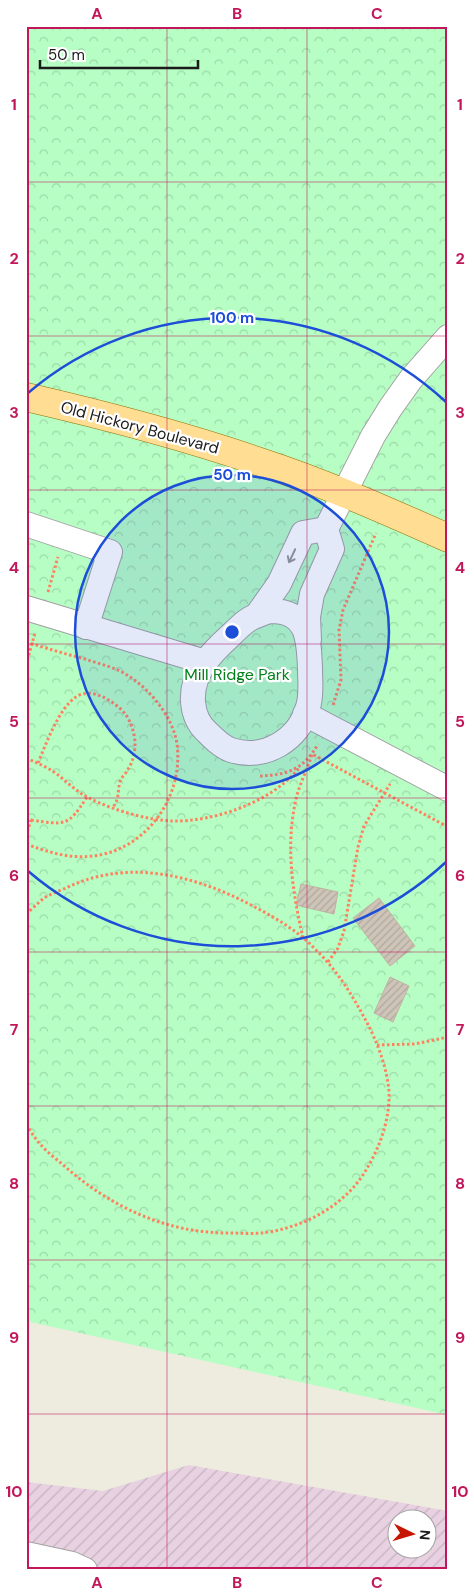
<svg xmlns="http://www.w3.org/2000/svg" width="474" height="1596" font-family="'DM Sans',sans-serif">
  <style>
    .industrial { fill: url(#industrial-furrows); fill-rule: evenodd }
    .park { fill: url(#park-crowns) }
    .building { fill: url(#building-hatch); stroke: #c1b2a1 }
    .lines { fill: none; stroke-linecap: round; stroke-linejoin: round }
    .minor-casing { stroke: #a2a2a2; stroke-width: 26 }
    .major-casing { stroke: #927200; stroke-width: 29 }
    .path { stroke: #ff825f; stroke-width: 3; stroke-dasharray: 2.5 2.5; stroke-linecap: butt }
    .minor { stroke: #fff; stroke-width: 24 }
    .major { stroke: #ffdd93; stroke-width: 28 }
    .oneway { stroke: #989898 }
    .grid { fill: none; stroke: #c2185b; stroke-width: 1; stroke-opacity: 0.55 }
    .ring { fill: none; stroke: #1d4ed8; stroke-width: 2.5 }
    .labels { text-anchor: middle; stroke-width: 4.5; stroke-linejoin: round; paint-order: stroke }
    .street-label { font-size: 16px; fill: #1b1b1b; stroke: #fff }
    .park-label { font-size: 16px; fill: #02811b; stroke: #fff }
    .centre { fill: #1d4ed8; stroke: #fff; stroke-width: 2.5 }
    .ring-label { font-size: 15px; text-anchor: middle; font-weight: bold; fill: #1d4ed8; stroke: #fff; stroke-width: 4.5; stroke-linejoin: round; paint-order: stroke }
    .neatline { fill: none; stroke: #c2185b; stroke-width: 2 }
    .grid-label { font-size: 16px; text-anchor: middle; font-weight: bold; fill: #c2185b }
  </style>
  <defs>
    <pattern id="industrial-furrows" width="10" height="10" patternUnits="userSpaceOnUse" patternTransform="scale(1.25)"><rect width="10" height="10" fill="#e8d1e1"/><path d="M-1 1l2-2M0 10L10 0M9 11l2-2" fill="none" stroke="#c6b3c0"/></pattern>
    <pattern id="park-crowns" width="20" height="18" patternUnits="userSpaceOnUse" patternTransform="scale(1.25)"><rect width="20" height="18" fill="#b6fec4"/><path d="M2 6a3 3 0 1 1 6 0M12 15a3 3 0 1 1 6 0" fill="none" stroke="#9cd9a8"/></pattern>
    <pattern id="building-hatch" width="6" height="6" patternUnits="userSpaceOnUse" patternTransform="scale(1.25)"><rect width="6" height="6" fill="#cec4b8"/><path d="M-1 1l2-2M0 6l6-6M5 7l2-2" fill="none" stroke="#b0a89e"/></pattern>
  </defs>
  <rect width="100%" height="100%" fill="#eeebdf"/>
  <path class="industrial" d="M189 1465 448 1511V1570H26V1482L103 1491ZM396 1518H426V1548H396Z"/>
  <polygon class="park" points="26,26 448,26 448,1415 26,1321"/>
  <g class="building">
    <polygon points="301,884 338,892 334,914 296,905"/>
    <polygon points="379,898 415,946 390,966 353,918"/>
    <polygon points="390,977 409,986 393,1022 374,1013"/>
  </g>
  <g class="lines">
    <g class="minor-casing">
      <g id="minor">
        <polyline points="26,524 110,552 86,627"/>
        <polyline points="26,608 205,662"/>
        <path d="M269 611C308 610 309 639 310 669 310 682 312 695 308 707 299 740 264 761 231 750 222 747 214 739 207 732 198 724 194 714 193 702 191 673 211 653 231 635 236 630 242 624 248 620 254 616 262 614 269 611Z"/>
        <polyline points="257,615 279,584 303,533 326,529"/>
        <polyline points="309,640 308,617 312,594 332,549 326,529 373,436 391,407 411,379 448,337"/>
        <polyline points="305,714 448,789"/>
        <polyline points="26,1554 72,1564 85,1570"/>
      </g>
    </g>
    <g class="major-casing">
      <path id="major" d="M26 397C104 415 181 435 257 461 322 482 385 510 448 538"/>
    </g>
    <g class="path">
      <polyline points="48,592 58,557"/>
      <path d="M26 642C46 648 65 654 85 659 99 664 115 667 127 675 150 689 173 717 177 744 184 797 146 850 93 856 69 859 48 852 26 844"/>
      <polyline points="26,665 35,633"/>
      <polyline points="333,705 341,680 339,630 343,610 376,533"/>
      <path d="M26 758C37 763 47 767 57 774 68 783 78 793 91 799 113 810 147 820 172 821 214 822 272 802 299 768"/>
      <path d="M38 763C46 744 59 708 76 697 91 686 116 702 126 715 131 722 135 734 135 744 135 752 133 762 128 769 126 774 121 777 120 782 117 792 120 798 113 807"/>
      <path d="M260 776C288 775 304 769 318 744"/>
      <polyline points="26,818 31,820 26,836"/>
      <path d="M31 820C65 825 68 827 87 797"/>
      <path d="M26 914C32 909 38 903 44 898 51 894 59 891 66 888 127 858 194 875 251 905 274 917 297 930 315 949 336 969 351 993 365 1019 377 1041 387 1067 389 1092 390 1119 380 1147 366 1170 345 1206 303 1228 262 1233 251 1234 239 1233 228 1233 165 1233 109 1206 62 1164 55 1158 47 1152 41 1145 35 1139 31 1131 26 1125"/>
      <path d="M303 938C292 890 285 843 297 795 301 781 308 768 312 754L448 827"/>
      <polyline points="328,962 338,948 344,931 358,847 364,826 390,784"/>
      <polyline points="377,1045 415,1044 448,1037"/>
    </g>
    <use href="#minor" class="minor"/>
    <use href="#major" class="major"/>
  </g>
  <defs><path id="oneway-shaft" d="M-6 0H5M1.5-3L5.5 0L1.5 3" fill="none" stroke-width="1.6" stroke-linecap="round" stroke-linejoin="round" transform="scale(1.25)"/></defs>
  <use class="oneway" href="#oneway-shaft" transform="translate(292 556) rotate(115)"/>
  <path class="grid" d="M167 26V1570M307 26V1570M26 182H448M26 336H448M26 490H448M26 644H448M26 798H448M26 952H448M26 1106H448M26 1260H448M26 1414H448"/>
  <circle cx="232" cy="632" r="157" fill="#1d4ed8" fill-opacity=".12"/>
  <g class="ring">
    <circle cx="232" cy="632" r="157"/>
    <path d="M446 862A314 314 0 0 1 28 871M28 393A314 314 0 0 1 446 402"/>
  </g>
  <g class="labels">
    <g class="street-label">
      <text transform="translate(140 427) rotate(15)" y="6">Old Hickory Boulevard</text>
    </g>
    <g class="park-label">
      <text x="237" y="680">Mill Ridge Park</text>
    </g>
  </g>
  <circle cx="232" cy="632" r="8" class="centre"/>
  <g class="ring-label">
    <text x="232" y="323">100 m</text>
    <text x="232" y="480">50 m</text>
  </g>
  <rect width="474" height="1596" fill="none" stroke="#ffffff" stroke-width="55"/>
  <g transform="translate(412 1534) rotate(95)"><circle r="24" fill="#ffffff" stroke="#a4a4a4"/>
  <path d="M0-4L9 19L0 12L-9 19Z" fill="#c61600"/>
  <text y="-8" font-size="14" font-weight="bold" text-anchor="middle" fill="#1b1b1b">N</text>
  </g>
  <path d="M40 60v8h158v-8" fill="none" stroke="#1b1b1b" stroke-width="2.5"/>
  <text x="48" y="60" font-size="15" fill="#1b1b1b" stroke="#ffffff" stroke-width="4" paint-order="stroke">50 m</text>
  <rect x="28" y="28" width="418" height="1540" class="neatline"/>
  <g class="grid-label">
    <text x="97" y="19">A</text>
    <text x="237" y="19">B</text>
    <text x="377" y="19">C</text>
    <text x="14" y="110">1</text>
    <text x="460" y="110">1</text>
    <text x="14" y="264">2</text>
    <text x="460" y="264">2</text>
    <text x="14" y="418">3</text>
    <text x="460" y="418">3</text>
    <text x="14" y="573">4</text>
    <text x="460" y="573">4</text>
    <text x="14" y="727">5</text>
    <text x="460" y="727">5</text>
    <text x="14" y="881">6</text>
    <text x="460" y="881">6</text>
    <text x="14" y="1035">7</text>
    <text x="460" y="1035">7</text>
    <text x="14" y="1189">8</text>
    <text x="460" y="1189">8</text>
    <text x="14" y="1343">9</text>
    <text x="460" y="1343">9</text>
    <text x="14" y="1497">10</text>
    <text x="460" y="1497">10</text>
    <text x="97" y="1588">A</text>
    <text x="237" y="1588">B</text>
    <text x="377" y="1588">C</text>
  </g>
</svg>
